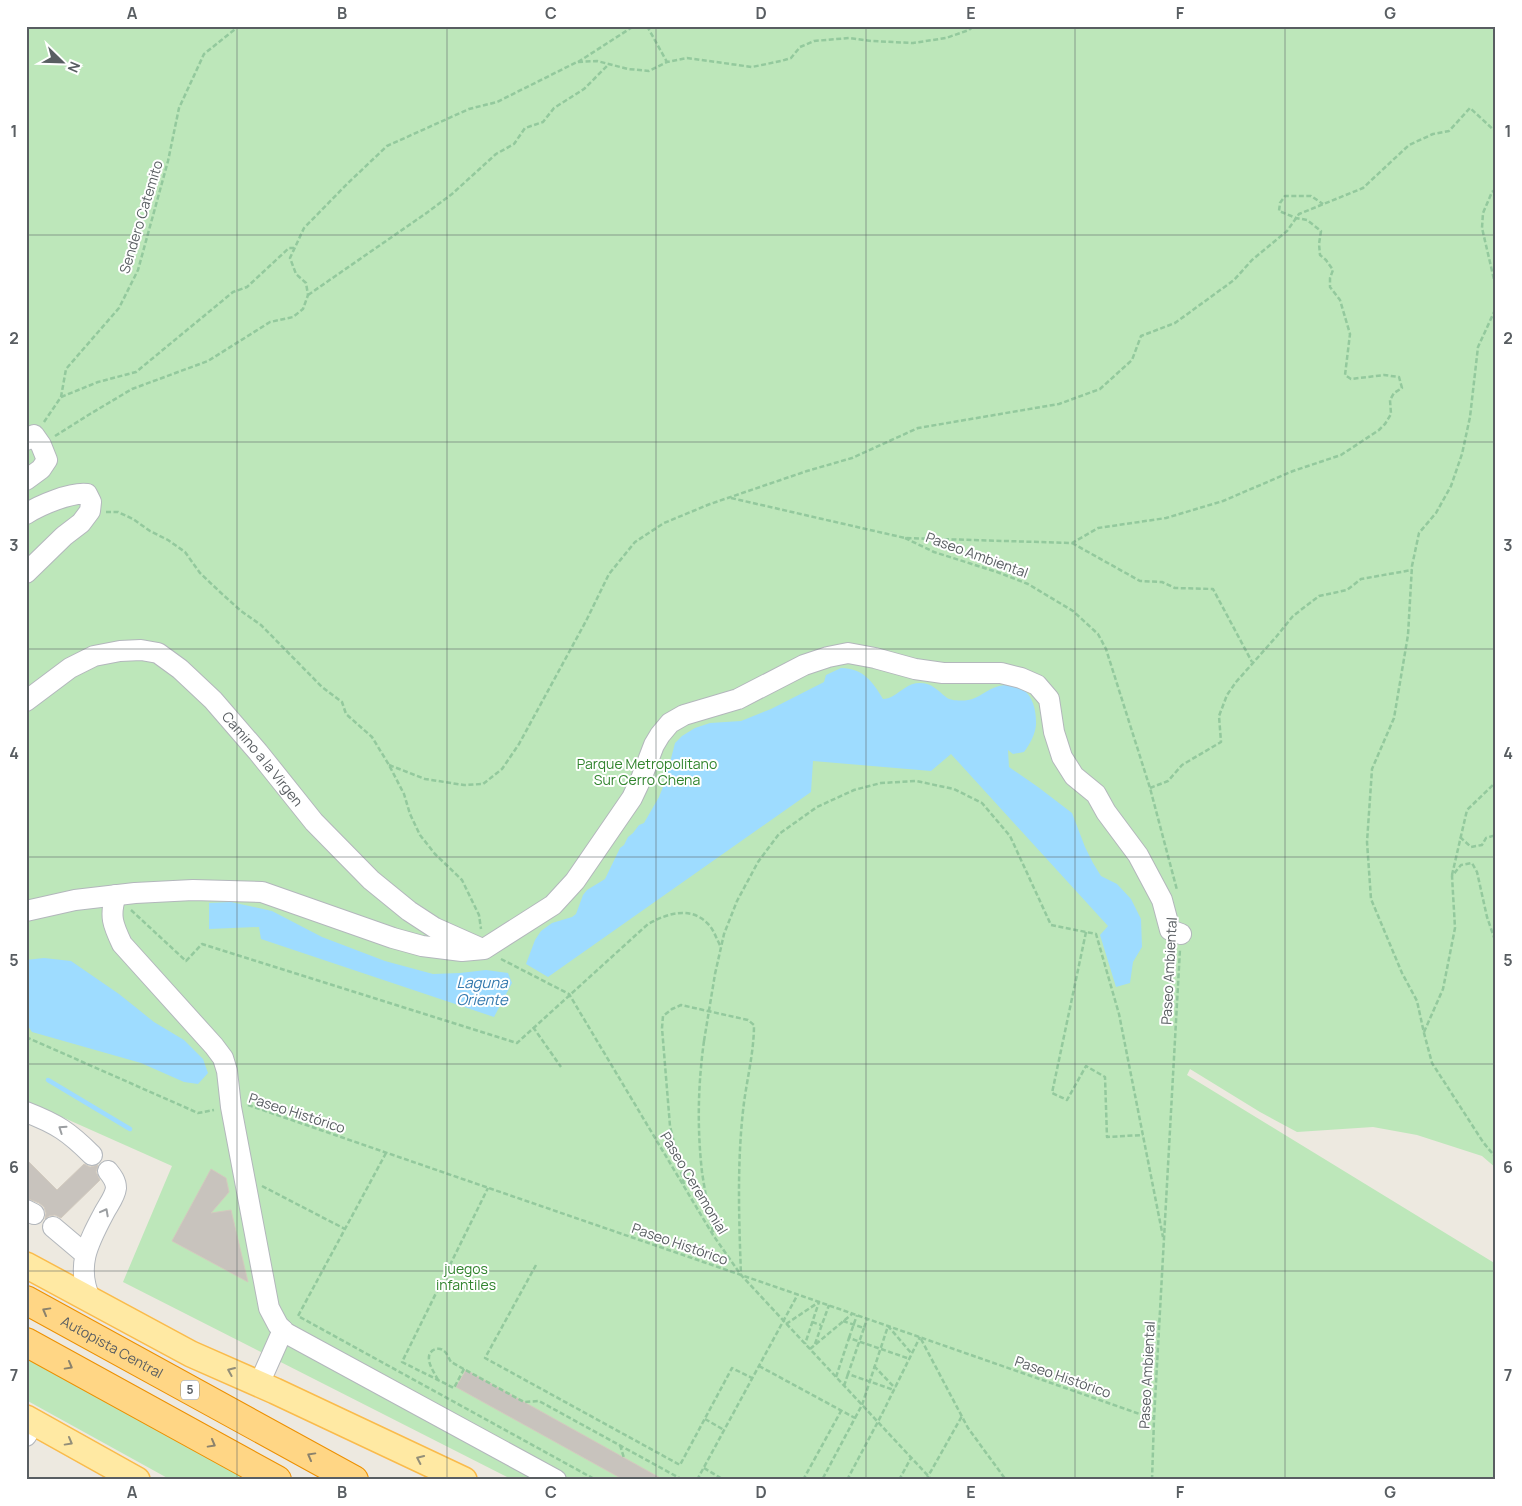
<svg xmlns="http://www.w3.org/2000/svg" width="1522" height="1506" font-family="Manrope,sans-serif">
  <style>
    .green { fill: #bde7ba }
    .water { fill: #9edcff }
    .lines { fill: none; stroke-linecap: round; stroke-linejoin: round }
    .stream { stroke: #9edcff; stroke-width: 4.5 }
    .building { fill: #c8c3bd; stroke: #d2cabe }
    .minor-casing { stroke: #b3b7bc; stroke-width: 22 }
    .major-casing { stroke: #fabb4b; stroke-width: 28 }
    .highway-casing { stroke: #ed9000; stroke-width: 30 }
    .path { stroke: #93c99d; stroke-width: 2.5; stroke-dasharray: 5 2.5; stroke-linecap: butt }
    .minor { stroke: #fff; stroke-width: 20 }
    .major { stroke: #ffe9a3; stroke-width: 25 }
    .highway { stroke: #ffd685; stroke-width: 28 }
    .path-bridge { stroke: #93c99d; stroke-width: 2.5; stroke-dasharray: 5 2.5; stroke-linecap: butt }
    .oneway { stroke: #9b9ea1 }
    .oneway2 { stroke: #8b826c }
    .oneway3 { stroke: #938f79 }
    .grid { fill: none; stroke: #595e62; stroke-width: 1; stroke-opacity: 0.55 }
    .labels { text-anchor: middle; stroke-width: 4; stroke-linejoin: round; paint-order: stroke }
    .shield { fill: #fff; stroke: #8b8e91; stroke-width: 1 }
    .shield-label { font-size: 12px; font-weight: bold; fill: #595e62 }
    .street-label { font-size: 14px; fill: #595e62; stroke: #fff }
    .park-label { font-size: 14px; fill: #31842e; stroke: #fff }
    .water-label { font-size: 15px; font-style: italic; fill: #3379ae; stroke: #fff }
    .neatline { fill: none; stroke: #595e62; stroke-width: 2 }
    .grid-label { font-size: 16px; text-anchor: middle; font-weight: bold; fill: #595e62 }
  </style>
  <rect width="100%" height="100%" fill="#ede9e0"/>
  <g class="green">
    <polygon points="26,26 1496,26 1496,1168 1482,1156 1417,1135 1373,1127 1297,1132 1260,1112 1190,1069 1187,1075 1496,1264 1496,1480 513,1480 123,1282 172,1166 26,1101"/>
    <polygon points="26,1358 248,1480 171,1480 26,1400"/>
  </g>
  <g class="water">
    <path d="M841 668C863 668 873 682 883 699 886 699 890 698 893 696 902 691 908 683 920 683 932 683 937 690 946 697 950 701 962 701 968 700 978 699 987 689 999 686 1026 680 1037 701 1036 725 1035 735 1030 744 1024 752L1013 754 1008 750 1009 767 1038 787 1072 813 1085 847 1093 863 1101 876 1117 884 1131 899 1141 919 1142 947 1133 962 1130 983 1116 987 1100 935 1108 926 951 754 931 771 813 761 811 792 548 977 526 964 535 940 541 931 552 923 572 917 576 914 583 895 587 890 605 879 620 848 624 845 628 837 633 833 639 825 644 823 659 797 665 782 675 743 682 736 695 728 710 723 741 721 771 709 824 682 826 675Z"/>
    <polygon points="231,902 272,911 322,937 385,961 433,974 460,973 486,970 508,973 512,983 494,1017 261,939 259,927 209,929 209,903"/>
    <polygon points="44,958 71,961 119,994 154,1022 184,1040 203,1059 208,1073 198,1084 184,1082 141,1063 32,1032 26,1023 26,960"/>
  </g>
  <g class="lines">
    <polyline class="stream" points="48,1080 130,1129"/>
  </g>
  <g class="building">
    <polygon points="26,1159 57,1190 84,1164 90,1167 98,1165 96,1172 100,1180 61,1218 55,1215 49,1216 45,1219 46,1213 44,1207 39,1203 26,1198"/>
    <polygon points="211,1169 226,1178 229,1192 211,1213 231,1210 248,1282 172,1241"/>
    <polygon points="466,1370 524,1402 664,1480 624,1480 456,1387"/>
  </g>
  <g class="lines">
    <g class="minor-casing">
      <g id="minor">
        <polyline points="26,440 34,435 41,445 47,460 41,469 26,480"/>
        <path d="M26 514C40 505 71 492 87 494L91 502 90 511 81 523 64 536 26 573"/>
        <path id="s1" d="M26 701 70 668 94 656 120 651 141 650 158 653 180 669 213 700 258 752 314 822 371 880 409 911 435 928 480 948"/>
        <path d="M116 895C109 916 113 925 122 944L214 1046 223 1058 227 1071 231 1107 269 1308 278 1325 286 1333 556 1480"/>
        <polyline points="26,911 75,900 135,893 193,890 262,892 393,938 422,946 462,951 484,949 553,905 575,881 632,798 641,779 654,745 660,735 670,723 684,715 738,699 804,665 828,657 848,653 875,658 915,669 943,673 1001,673 1021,678 1037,685 1049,699 1054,732 1062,757 1074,776 1096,794 1106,812 1138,855 1162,900 1170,930 1181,934"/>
        <path d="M26 1112C57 1124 69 1132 92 1155"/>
        <polyline points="26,1210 34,1214"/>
        <polyline points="53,1227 85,1254"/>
        <path d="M91 1301C75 1267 88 1243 104 1213 108 1205 115 1197 116 1188 116 1181 112 1176 108 1171"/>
        <polyline points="259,1384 283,1330"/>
        <polyline points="26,1436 34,1423"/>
      </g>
    </g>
    <g class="major-casing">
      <g id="major">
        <polyline points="26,1265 191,1354 275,1391 464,1480"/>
        <polyline points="26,1418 137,1480"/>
      </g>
    </g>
    <g class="highway-casing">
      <g id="highway">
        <path id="s2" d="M26 1300 354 1480"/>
        <polyline points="26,1342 277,1480"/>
      </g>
    </g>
    <g class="path">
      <polyline points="647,26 667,62"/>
      <polyline points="578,62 634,26"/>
      <polyline points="1496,189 1492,192 1483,213 1482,228 1496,288"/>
      <polyline points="308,295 425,214 452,194 496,154 514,144 525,128 543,122 554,108 584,89 609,64"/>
      <polyline points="1496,302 1495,310 1478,347 1470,417 1462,454 1451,486 1436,513 1419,533 1412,566 1408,635 1394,718 1372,769 1367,842 1371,899 1402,973 1417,1001 1424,1033 1432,1063 1483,1142 1496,1158"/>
      <polyline points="61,397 98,382 136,372 233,292 247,287 289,248 294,248"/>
      <polyline points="44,422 61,397 66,369 119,308 138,270 168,161 179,108 204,54 239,26"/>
      <polyline points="55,436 90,414 132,389 208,361 270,322 293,317 303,309 308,295 306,283 296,274 290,258 304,228 347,184 387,146 469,109 497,102 577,62 597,61 628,69 649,71 667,62 687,58 752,67 781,61 791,58 800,47 814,41 849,38 871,41 913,43 946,38 969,30 974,26"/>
      <polyline points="731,498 905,538 1072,543 1098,528 1166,518 1223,501 1293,471 1341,455 1379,430 1385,424 1391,414 1390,400 1394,393 1402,388 1399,377 1384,375 1351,379 1345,375 1350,334 1340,300 1330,287 1330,278 1333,270 1326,260 1320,255 1319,244 1321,231 1307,220 1296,218 1279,211 1280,203 1285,196 1311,196 1323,204"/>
      <polyline points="106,512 118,512 133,519 150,531 168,540 185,552 200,573 220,592 241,611 261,625 322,687 342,702 346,714 372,737 389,765 404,794 410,814 420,835 435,854 462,880 479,915 481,929"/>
      <polyline points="905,538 934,552 997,572 1028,584 1073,611 1098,634 1106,649 1150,788 1177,890"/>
      <polyline points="1072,543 1140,581 1162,582 1175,588 1213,589 1252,662"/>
      <polyline points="389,765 425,779 464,785 483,784 502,769 519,744 586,621 609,574 635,542 664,523 710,504 807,471 852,458 918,428 1059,404 1100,389 1132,360 1141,336 1175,323 1234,280 1252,260 1287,231 1299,214 1363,188 1409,145 1433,134 1449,131 1470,108 1496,132"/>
      <polyline points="1150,788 1168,781 1182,765 1221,742 1219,716 1227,695 1236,682 1276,637 1293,616 1319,596 1347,590 1361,579 1412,570"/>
      <polyline points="1460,837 1471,847 1482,845 1486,838 1496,835"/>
      <polyline points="1452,875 1467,810 1496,782"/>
      <path d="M131 910 186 961 202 944 517 1043 648 924C668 913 692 905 710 926 714 931 717 940 721 947"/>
      <polyline points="1086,932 1052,1093 1067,1100 1086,1066 1105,1077 1107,1137 1143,1135"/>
      <polyline points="501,959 569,994 713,1235 741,1275 932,1480"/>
      <polyline points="715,974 724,934 737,901 758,862 779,834 817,807 854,790 881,783 916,781 954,789 982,803 1010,836 1051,925 1096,934 1119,1014 1163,1237"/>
      <polyline points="533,1027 561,1067"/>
      <polyline points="1424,1032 1443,989 1455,928 1452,876 1461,865 1472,863 1477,872 1487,917 1496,943"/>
      <polyline points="26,1037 198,1113 214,1110"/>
      <path d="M704 1041C698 1084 697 1128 702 1172 705 1192 709 1213 713 1233"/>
      <polyline points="248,1105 802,1296 1154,1419"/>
      <polyline points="386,1153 298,1316 596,1480"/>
      <path d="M684 1184 670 1126 662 1028 663 1016 672 1009 681 1005 748 1020 754 1025C754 1054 746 1082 743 1111 737 1166 739 1220 741 1275"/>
      <polyline points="262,1186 345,1229"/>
      <polyline points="536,1265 485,1358 680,1465 732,1368 752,1378"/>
      <polyline points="843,1321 864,1328 867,1319"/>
      <polyline points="812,1322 821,1325"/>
      <polyline points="786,1324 819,1302 805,1344"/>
      <polyline points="864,1328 848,1374 894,1390"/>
      <polyline points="849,1338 857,1315"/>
      <polyline points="921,1339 968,1428 1006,1480"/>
      <polyline points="815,1344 829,1305"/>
      <polyline points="810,1349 852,1314"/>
      <polyline points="759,1366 855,1418 822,1480"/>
      <polyline points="874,1366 895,1388"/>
      <polyline points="464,1369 454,1388 402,1362 488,1188"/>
      <polyline points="836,1377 849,1338 910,1359"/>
      <path d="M438 1380C435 1374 428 1364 429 1357 429 1350 439 1346 444 1351 447 1353 449 1359 451 1362L524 1402 539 1401 683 1480"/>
      <polyline points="844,1386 848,1374"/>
      <polyline points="855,1418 862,1405 888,1326 912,1354"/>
      <polyline points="705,1419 724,1430"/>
      <polyline points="620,1445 624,1458"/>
      <polyline points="704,1468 724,1480"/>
      <polyline points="697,1480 798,1294"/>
      <polyline points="803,1480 841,1411"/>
      <polyline points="847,1480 882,1414 920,1337"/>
      <polyline points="899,1480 911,1458"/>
      <polyline points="926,1480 962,1416"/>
      <polyline points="1152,1480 1154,1419 1180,949"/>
    </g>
    <use href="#minor" class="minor"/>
    <use href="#major" class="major"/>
    <use href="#highway" class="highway"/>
    <polyline class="path-bridge" points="704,1041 715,974"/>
  </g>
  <defs><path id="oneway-chevron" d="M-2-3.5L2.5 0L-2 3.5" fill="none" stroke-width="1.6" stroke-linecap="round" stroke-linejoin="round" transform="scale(1.25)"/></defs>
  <g class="oneway">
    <use href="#oneway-chevron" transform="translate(62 1129) rotate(-146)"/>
    <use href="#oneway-chevron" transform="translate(105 1212) rotate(-62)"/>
  </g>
  <g class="oneway2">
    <use href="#oneway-chevron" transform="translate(46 1311) rotate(-151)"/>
    <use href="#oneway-chevron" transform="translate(69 1366) rotate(29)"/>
    <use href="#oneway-chevron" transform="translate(212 1444) rotate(29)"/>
    <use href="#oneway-chevron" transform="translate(311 1456) rotate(-151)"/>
  </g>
  <g class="oneway3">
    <use href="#oneway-chevron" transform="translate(231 1371) rotate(-157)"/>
    <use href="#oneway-chevron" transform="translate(69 1442) rotate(29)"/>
    <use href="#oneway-chevron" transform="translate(420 1459) rotate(-155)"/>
  </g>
  <path class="grid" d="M237 26V1480M447 26V1480M656 26V1480M866 26V1480M1075 26V1480M1285 26V1480M26 235H1496M26 442H1496M26 649H1496M26 857H1496M26 1064H1496M26 1271H1496"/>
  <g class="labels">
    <rect class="shield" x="181" y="1380.5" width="18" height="19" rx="4"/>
    <g class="shield-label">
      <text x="190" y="1394">5</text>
    </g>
    <g class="street-label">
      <text transform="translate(141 217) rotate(-73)" y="5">Sendero Catemito</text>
      <text transform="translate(977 555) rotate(20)" y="5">Paseo Ambiental</text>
      <text dy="5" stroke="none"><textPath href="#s1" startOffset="296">Camino a la Virgen</textPath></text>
      <text transform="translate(1169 971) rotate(-87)" y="5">Paseo Ambiental</text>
      <text transform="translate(297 1113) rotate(18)" y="5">Paseo Histórico</text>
      <text transform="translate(694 1183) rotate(59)" y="5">Paseo Ceremonial</text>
      <text transform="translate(680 1244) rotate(19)" y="5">Paseo Histórico</text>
      <text dy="5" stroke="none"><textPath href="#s2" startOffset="98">Autopista Central</textPath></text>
      <text transform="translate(1147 1375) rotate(-87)" y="5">Paseo Ambiental</text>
      <text transform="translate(1063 1377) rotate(19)" y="5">Paseo Histórico</text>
    </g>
    <g class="park-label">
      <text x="647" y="769">Parque Metropolitano<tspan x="647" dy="16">Sur Cerro Chena</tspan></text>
      <text x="466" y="1274">juegos<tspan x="466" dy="16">infantiles</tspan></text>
    </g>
    <g class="water-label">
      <text x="482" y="988">Laguna<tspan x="482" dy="17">Oriente</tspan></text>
    </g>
  </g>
  <rect width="1522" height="1506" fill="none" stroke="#ffffff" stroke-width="55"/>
  <g transform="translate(62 62) rotate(113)" stroke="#ffffff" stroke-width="4" paint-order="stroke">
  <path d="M0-4L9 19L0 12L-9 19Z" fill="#595e62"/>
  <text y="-8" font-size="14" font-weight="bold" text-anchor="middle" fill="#595e62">N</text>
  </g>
  <rect x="28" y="28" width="1466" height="1450" class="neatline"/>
  <g class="grid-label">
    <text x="132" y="19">A</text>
    <text x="342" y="19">B</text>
    <text x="551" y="19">C</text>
    <text x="761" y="19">D</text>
    <text x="971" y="19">E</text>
    <text x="1180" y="19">F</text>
    <text x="1390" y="19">G</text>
    <text x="14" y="137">1</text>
    <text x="1508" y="137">1</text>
    <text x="14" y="344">2</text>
    <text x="1508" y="344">2</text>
    <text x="14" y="551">3</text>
    <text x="1508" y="551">3</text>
    <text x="14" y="759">4</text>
    <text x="1508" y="759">4</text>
    <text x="14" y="966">5</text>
    <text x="1508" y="966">5</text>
    <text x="14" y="1173">6</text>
    <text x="1508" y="1173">6</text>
    <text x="14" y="1381">7</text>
    <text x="1508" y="1381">7</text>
    <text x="132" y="1498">A</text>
    <text x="342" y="1498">B</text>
    <text x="551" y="1498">C</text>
    <text x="761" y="1498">D</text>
    <text x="971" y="1498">E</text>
    <text x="1180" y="1498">F</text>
    <text x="1390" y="1498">G</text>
  </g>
</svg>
